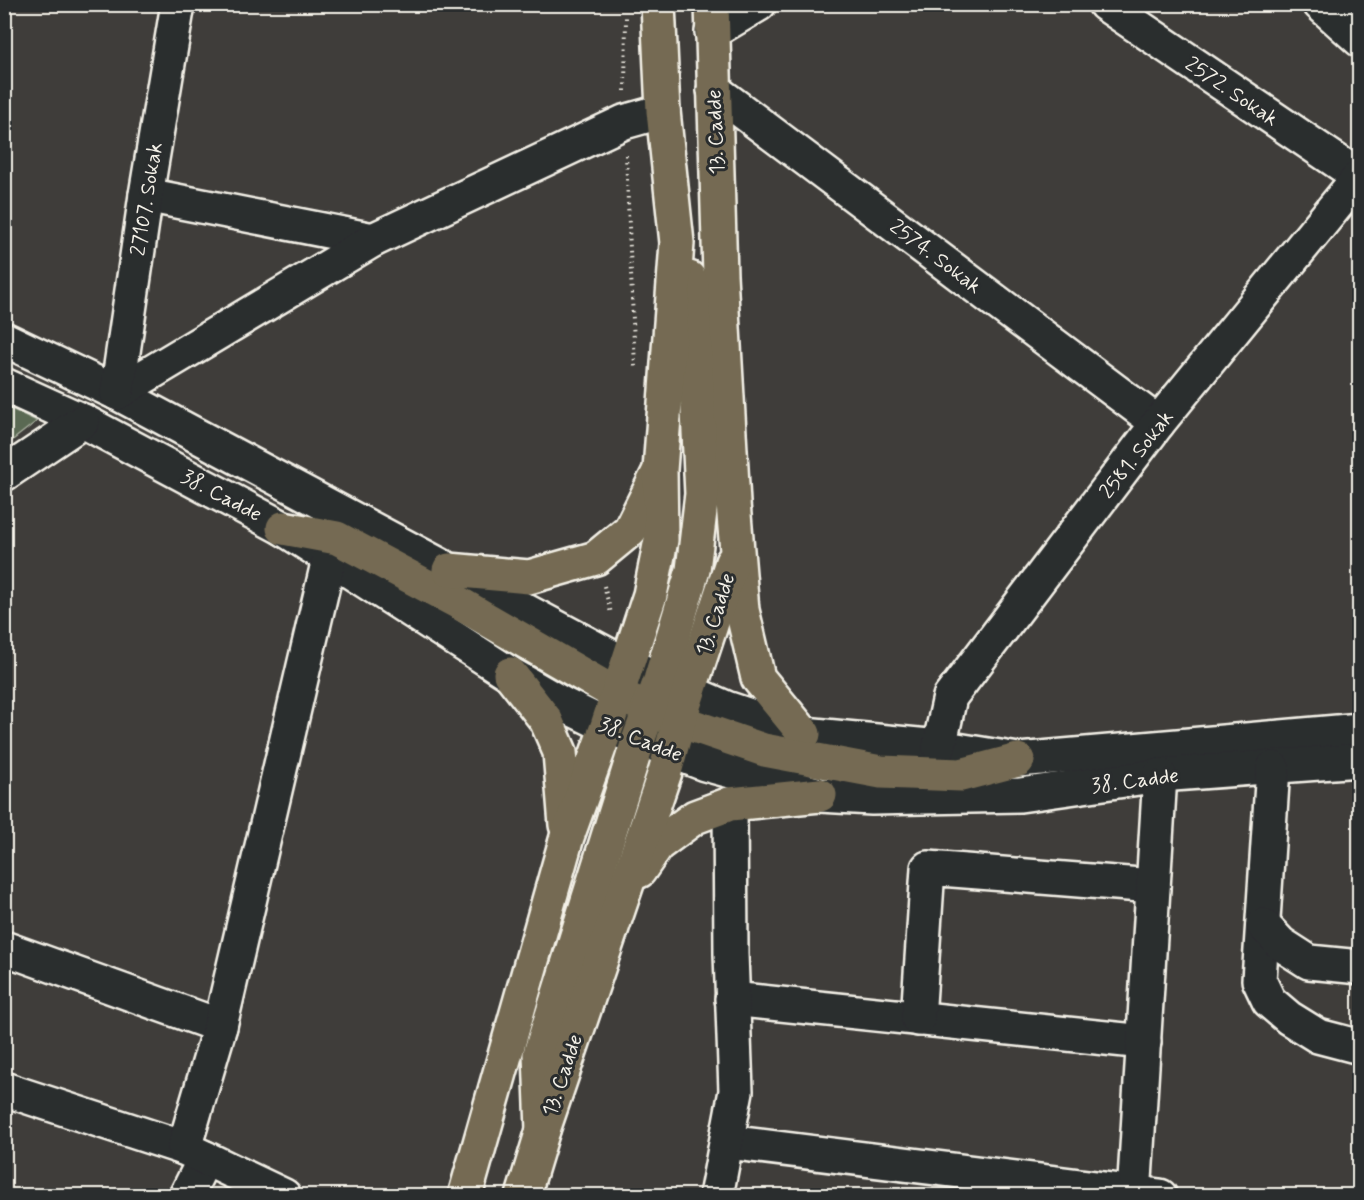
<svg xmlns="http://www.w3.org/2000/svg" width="1364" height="1200" font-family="Mynerve,sans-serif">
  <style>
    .green { fill: #5a6952; stroke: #a7ad9d; stroke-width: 1.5 }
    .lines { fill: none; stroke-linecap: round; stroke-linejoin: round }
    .minor-casing { stroke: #f4f1e8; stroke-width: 38 }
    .major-casing { stroke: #f4f1e8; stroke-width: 38 }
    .path { stroke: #f4f1e8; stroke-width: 4; stroke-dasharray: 1.5 4.5; stroke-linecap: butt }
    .minor { stroke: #2a2d2e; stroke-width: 33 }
    .major { stroke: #746b52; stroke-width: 33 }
    .labels { text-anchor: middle; stroke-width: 6; stroke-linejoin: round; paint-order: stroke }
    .street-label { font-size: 21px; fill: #f4f1e8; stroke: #2a2d2e }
  </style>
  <rect width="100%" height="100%" fill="#3f3d3a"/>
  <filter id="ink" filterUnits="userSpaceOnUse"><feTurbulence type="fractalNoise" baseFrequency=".0167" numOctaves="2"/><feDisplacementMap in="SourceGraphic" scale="12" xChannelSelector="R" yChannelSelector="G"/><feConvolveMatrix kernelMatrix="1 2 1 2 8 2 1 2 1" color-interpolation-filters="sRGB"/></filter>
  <g filter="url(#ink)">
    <polygon class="green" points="5,406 37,421 5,446"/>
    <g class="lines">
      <g class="minor-casing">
        <g id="minor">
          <polyline points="1105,4 1360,177"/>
          <polyline points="1320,4 1360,40"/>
          <polyline points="712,32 759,4"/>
          <polyline points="714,90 1158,423"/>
          <polyline points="146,195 373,240"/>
          <polyline points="4,339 117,393 627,665 726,708 804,734 939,747 1018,760 1360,730"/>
          <polyline points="4,385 83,421 283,528 510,674 564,705 607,726 705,764 820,795 872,798 1020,795 1160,775 1360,760"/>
          <polyline points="117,393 373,240 624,122 663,111"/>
          <polyline points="117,393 146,195 178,4"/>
          <polyline points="4,474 83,421"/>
          <polyline points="939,747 950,697 1158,423 1359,177"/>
          <polyline points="1273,768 1259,980 1269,1001 1289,1018 1318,1036 1360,1047"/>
          <polyline points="1263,925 1281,944 1309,962 1360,967"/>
          <polyline points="4,948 220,1026"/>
          <polyline points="732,999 1144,1042"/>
          <polyline points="918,1019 928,868 1153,886"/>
          <polyline points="4,1089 184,1148"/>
          <polyline points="727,1142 1160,1196"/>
          <polyline points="186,1196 205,1158"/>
          <polyline points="284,1196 184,1148 220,1026 329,559"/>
          <polyline points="716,1196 736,1091 731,954 730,804"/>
          <polyline points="1134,1196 1160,775"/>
        </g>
      </g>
      <g class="major-casing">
        <g id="major">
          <polyline points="712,4 720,275 733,503 742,610 758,678 804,734"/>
          <polyline points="283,528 337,538 459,603 618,695 679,721 764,750 881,772 961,775 1018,760"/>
          <polyline points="449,570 529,577 596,558 630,530 658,474"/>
          <polyline points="510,674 546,720 560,752 566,825"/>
          <polyline points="639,871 657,845 695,817 730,804 820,795"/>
          <polyline points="543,1130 540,1054 639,738 660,680 693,570 702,494 692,286 689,278"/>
          <polyline points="465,1196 567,837 607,726 650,595 661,540 660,470 677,243 663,111 658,4"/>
          <polyline points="523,1196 543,1130 665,772 679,721 732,562"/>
        </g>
      </g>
      <g class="path">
        <polyline points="625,91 626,17"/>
        <polyline points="626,155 635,367"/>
        <polyline points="604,586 611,613"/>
      </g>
      <use href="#minor" class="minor"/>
      <use href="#major" class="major"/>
    </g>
  </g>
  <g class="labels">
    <g class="street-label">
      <text transform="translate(1232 91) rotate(34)" y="7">2572. Sokak</text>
      <text transform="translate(715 132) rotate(-92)" y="7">13. Cadde</text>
      <text transform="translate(146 199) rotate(-81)" y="7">27107. Sokak</text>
      <text transform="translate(936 256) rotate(37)" y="7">2574. Sokak</text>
      <text transform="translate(1136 454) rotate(-52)" y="7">2581. Sokak</text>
      <text transform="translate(222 495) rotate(28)" y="7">38. Cadde</text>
      <text transform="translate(715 614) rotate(-72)" y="7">13. Cadde</text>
      <text transform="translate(641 739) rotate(22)" y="7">38. Cadde</text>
      <text transform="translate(1135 780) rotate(-7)" y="7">38. Cadde</text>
      <text transform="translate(562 1075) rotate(-71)" y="7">13. Cadde</text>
    </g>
  </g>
  <rect width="1364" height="1200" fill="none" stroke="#2a2d2e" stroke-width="24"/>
  <rect x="12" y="12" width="1340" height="1176" fill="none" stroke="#f4f1e8" stroke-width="2" filter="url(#ink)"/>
</svg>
